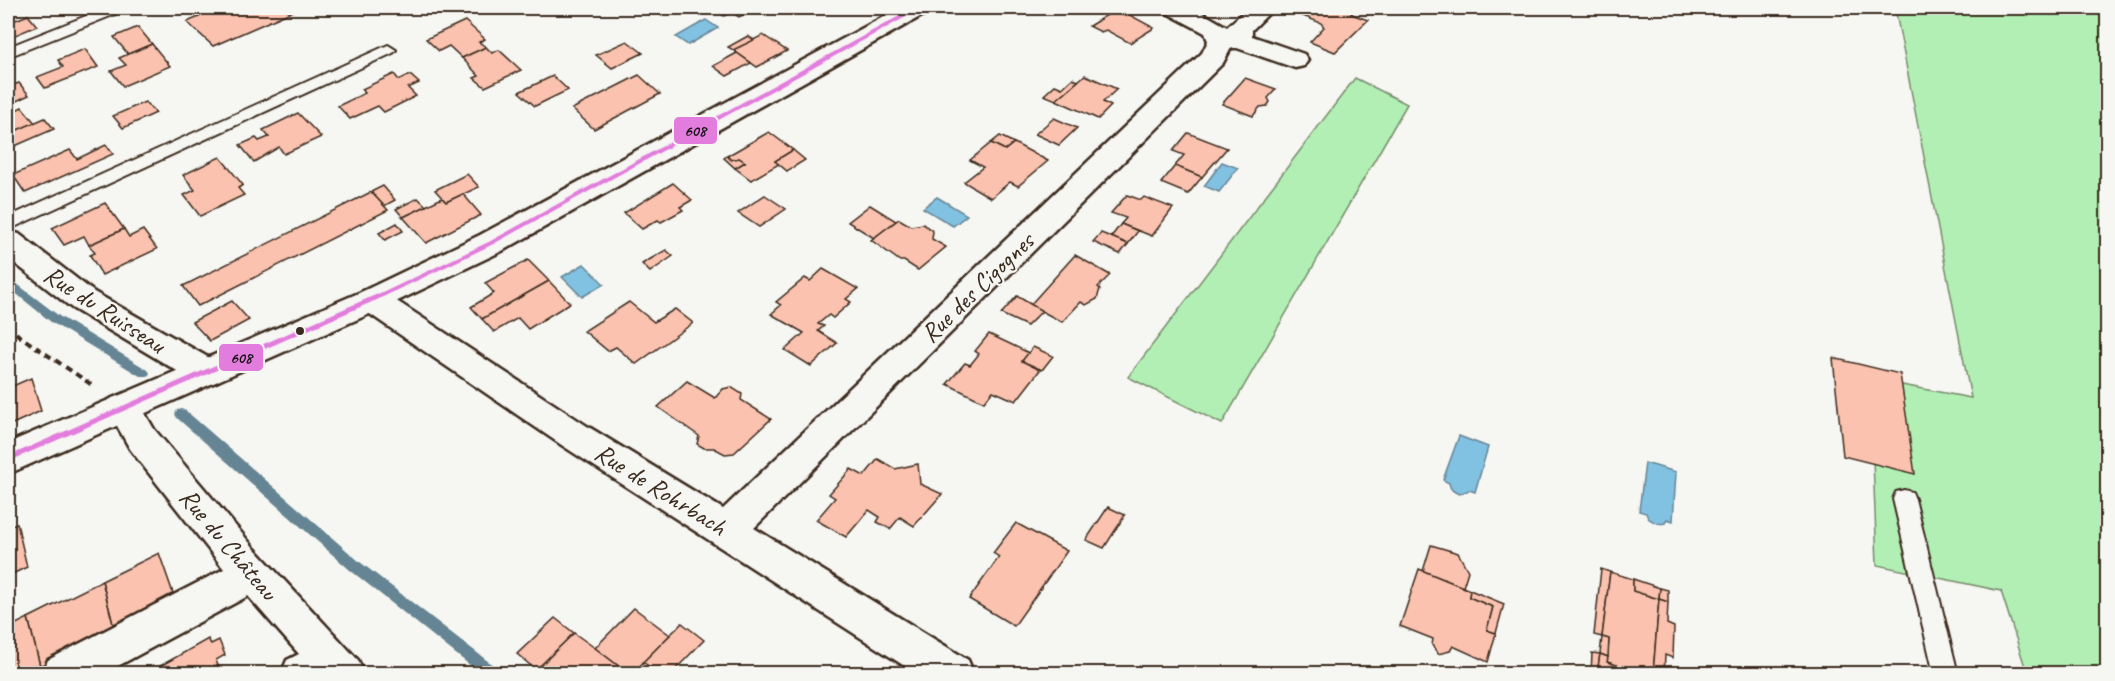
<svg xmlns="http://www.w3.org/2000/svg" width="2115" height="681" font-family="Caveat,sans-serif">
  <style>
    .green { fill: #b2efb5; stroke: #768c6a; stroke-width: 1.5 }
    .water { fill: #81c1e2; stroke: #658594; stroke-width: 1.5 }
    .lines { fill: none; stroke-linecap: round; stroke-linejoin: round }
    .stream { fill: #658594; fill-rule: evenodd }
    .building { fill: #fac2af; stroke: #3b2a1e; stroke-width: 1.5 }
    .service-casing { stroke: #3b2a1e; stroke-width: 4 }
    .minor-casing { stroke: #3b2a1e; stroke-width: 5 }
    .secondary-casing { stroke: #3b2a1e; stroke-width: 5 }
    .path { stroke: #3b2a1e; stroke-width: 4; stroke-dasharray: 7 5; stroke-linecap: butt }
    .service { fill: #f6f6f2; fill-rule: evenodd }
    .minor { fill: #f6f6f2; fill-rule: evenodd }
    .secondary { fill: #f6f6f2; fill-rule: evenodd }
    .bus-1-far1-casing { stroke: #f6f6f2; stroke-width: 8 }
    .bus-1-casing { stroke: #f6f6f2; stroke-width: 10 }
    .bus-1-far1 { stroke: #e27ddd; stroke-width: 4 }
    .bus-1 { stroke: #e27ddd; stroke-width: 5 }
    .bus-dot { fill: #3b2a1e; stroke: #f6f6f2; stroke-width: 2 }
    .labels { text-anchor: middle; stroke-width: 4.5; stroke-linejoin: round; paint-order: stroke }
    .street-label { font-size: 26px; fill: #3b2a1e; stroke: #f6f6f2 }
    .line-badge { stroke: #f6f6f2; stroke-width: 2 }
    .pale-badge-label { font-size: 16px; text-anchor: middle; font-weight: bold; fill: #111 }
  </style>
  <rect width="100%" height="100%" fill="#f6f6f2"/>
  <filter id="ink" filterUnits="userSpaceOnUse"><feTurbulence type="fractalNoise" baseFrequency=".0167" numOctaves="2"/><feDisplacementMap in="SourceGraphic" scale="12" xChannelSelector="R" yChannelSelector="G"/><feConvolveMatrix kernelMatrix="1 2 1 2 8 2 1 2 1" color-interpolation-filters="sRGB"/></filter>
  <g filter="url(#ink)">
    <g class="green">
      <polygon points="1895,8 2107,8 2107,673 2027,673 2001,591 1877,565 1870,379 1971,398"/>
      <polygon points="1355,78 1407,104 1222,424 1128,377"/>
    </g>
    <g class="water">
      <polygon points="706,20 718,28 688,45 676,37"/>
      <polygon points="1222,162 1238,168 1219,192 1204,186"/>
      <polygon points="937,197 967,215 953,226 923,208"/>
      <polygon points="584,264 604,284 582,297 562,277"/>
      <path d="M1459 436 1488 447 1475 492 1469 490 1460 494C1454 492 1450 490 1449 483L1443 480Z"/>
      <path d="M1645 463 1676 472 1673 521 1667 519 1665 523C1658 525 1654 522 1648 518L1646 513 1639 511Z"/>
    </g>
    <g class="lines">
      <g class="stream">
        <polygon points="8,277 59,316 148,370 150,373 148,376 140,376 51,322 8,287"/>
        <polygon points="181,409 185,410 360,562 498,669 500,674 481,674 350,570 177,418 175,414 177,410"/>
      </g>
    </g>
    <g class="building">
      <polygon points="188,8 300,8 213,46 187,22 199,17"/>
      <polygon points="711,8 740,8 724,16"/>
      <polygon points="740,8 757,8 739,17 731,12"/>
      <polygon points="1313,8 1345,8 1354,11 1351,14 1368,20 1335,52 1310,42 1324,27 1321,23 1303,16"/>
      <polygon points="1115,10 1125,16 1128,14 1154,28 1130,43 1106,30 1101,32 1089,26"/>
      <polygon points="28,15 37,26 8,38 8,23"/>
      <polygon points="465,21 485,39 479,42 486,47 462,58 449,46 439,51 426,39"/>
      <polygon points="138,27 152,44 128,54 114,37"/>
      <polygon points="763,35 787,51 757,67 733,50"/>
      <polygon points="748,36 754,40 733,50 728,47"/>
      <polygon points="627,41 643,53 612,68 596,55"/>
      <polygon points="152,44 170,66 123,86 111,71 126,65 119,58"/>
      <polygon points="486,47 492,53 499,50 521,70 485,87 474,78 479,76 462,58"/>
      <polygon points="85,49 98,67 45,88 37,77 63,67 58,60"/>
      <polygon points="737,53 751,63 727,76 713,66"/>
      <polygon points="394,74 399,80 410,75 419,83 408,88 416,96 384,112 378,106 350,119 338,106 365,93 362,89"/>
      <polygon points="639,75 660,94 594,129 572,109"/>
      <polygon points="1085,75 1117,89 1103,102 1111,106 1098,119 1056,100"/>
      <polygon points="553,76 568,90 535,106 519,92"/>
      <polygon points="1073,78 1078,81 1056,100 1044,95 1055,85 1062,88"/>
      <polygon points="1245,78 1276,89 1268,98 1270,102 1267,106 1260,107 1253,116 1222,104"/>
      <polygon points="19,83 29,95 8,105 8,87"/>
      <polygon points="145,102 156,113 123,128 113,116"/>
      <polygon points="22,107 35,123 8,134 8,114"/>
      <polygon points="298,113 321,137 284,154 279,147 254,162 240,145 256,138 259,141 269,137 263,130"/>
      <polygon points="45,118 54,129 8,149 8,134"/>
      <polygon points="1054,118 1077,128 1059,145 1035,134"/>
      <polygon points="769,132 793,150 775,161 779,164 751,180 735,168 745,162 739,158 731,160 727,156"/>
      <polygon points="1188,133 1227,148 1202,177 1175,166 1184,155 1173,151"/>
      <polygon points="1000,136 1014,143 1005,150 991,143"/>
      <polygon points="991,143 1005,150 1014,143 1048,161 1018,186 1010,182 991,198 964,182 983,167 970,160"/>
      <polygon points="106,145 113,154 25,193 13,175 70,150 77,159"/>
      <polygon points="793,150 805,160 787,171 775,161"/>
      <polygon points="727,156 731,160 739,158 745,162 735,168 724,158"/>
      <polygon points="220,157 243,185 238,188 244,195 200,216 184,195 195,190 183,175"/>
      <polygon points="1175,166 1202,177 1188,194 1161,183"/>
      <polygon points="467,174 479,187 446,202 435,190"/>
      <polygon points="673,183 692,200 680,207 683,210 661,222 658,220 642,229 624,213"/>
      <polygon points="383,186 395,200 384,206 371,192"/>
      <polygon points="371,192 388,210 198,306 183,286"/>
      <polygon points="463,194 481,215 426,243 403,217 442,198 446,202"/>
      <polygon points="765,195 786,209 759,227 738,213"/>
      <polygon points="1127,195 1141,200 1144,197 1173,208 1152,236 1121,224 1126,218 1111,213"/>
      <polygon points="418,198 426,206 403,217 396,209"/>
      <polygon points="105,203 124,229 89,245 84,236 64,245 52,228"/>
      <polygon points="870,205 896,221 874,238 848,222"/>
      <polygon points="899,219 911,226 923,224 933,231 932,239 946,247 918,270 904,261 900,261 871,240"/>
      <polygon points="397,223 403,231 385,240 379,233"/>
      <polygon points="1121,224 1138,231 1128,244 1111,237"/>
      <polygon points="124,229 129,237 143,230 157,249 102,275 90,255 95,253 89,245"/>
      <polygon points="1101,233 1111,237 1128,244 1120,254 1093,242"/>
      <polygon points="666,250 673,256 650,272 642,264"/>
      <polygon points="1075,255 1110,275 1098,287 1100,289 1097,299 1086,305 1081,302 1062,322 1030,305"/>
      <polygon points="528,260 549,281 482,319 471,307 494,293 485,283"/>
      <polygon points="823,269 858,289 846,299 851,302 833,318 829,315 818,324 824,326 818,331 837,343 811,366 785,350 804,333 771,314 781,305 776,302 805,278 810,281"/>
      <polygon points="549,281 570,303 528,329 518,318 494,332 482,319"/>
      <polygon points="1017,296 1042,311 1027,326 1001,314"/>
      <polygon points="232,301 249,320 210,341 192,322"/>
      <polygon points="629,302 654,322 675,309 693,323 636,364 616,347 608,351 584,331"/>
      <polygon points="989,334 1029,353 1022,361 1040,370 1016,401 993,391 984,402 947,384 965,363 970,365 979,354 975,351"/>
      <polygon points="1033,347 1053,356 1042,370 1022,361"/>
      <polygon points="1833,358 1900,374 1915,474 1843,456"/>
      <polygon points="31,378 41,411 8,426 8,388"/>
      <polygon points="687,381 715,398 723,389 731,387 742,394 741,400 771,419 734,453 725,454 714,448 704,448 697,444 699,436 658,407"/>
      <polygon points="878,459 895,469 918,464 920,484 942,494 914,526 900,517 890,529 877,522 880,517 869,510 846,537 816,520 835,498 829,494 851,469 864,476"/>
      <polygon points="1108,507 1125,515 1104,548 1086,540"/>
      <polygon points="17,523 27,567 8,576 8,527"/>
      <polygon points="1016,523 1067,551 1014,626 969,599 999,557 993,553"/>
      <polygon points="1431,545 1458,553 1468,571 1463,587 1423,571"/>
      <polygon points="159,553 174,596 114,628 102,581"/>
      <polygon points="1419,569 1470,590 1469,597 1493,607 1487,630 1496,633 1488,662 1453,646 1450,651 1438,654 1432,645 1433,639 1400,626"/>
      <polygon points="1601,569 1610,572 1602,637 1594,635"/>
      <polygon points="1610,572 1633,579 1633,591 1659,599 1653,674 1635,674 1635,671 1607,662 1609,639 1602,637"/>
      <polygon points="1633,579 1660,588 1659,599 1633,591"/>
      <polygon points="102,581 114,628 40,666 28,618"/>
      <polygon points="1660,588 1668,590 1668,602 1659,599"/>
      <polygon points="1470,590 1504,604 1496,633 1487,630 1493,607 1469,597"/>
      <polygon points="1659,599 1668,602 1667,624 1674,627 1673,658 1665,655 1664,674 1653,674"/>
      <polygon points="634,608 670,635 632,674 629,674 595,648"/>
      <polygon points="28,618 40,666 25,674 8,674 8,628"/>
      <polygon points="555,618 574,633 536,670 517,654"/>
      <polygon points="682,623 704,640 671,674 659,674 643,662"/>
      <polygon points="574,633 595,648 629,674 540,674 536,670"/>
      <polygon points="1602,637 1609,639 1608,657 1600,654"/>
      <polygon points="208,639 211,644 219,640 225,655 216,660 221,674 146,674"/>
      <polygon points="1592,653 1600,654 1597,674 1591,674"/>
      <polygon points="1600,654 1608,657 1607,662 1635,671 1635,674 1597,674"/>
    </g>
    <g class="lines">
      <g class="service-casing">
        <g id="service">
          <polygon points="106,8 125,8 123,11 8,57 8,47"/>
          <polygon points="388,45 396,50 393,53 8,230 8,217"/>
          <polygon points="1904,490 1912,492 1915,499 1958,674 1934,674 1893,499 1896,492"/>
        </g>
      </g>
      <g class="minor-casing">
        <g id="minor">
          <polygon points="1163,8 1194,8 1227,27 1248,8 1274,8 1252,30 1252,36 1304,54 1308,60 1304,66 1295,68 1237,48 1231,48 1223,63 754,528 968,660 974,674 917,674 563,446 361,308 356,300 361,292 372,288 383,292 587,426 723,509 1202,53 1208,41 1205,33 1167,13"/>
          <polygon points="8,231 19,234 94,292 218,363 223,372 218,381 206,385 194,381 72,308 8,258"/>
          <polygon points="124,394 136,398 154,429 255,549 358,660 364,674 281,674 287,660 299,654 248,596 103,674 42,674 48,660 224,569 130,449 107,408 112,398"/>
        </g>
      </g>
      <g class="secondary-casing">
        <polygon id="secondary" points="900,8 931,8 927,13 502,251 383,308 8,474 8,443 361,292 480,235"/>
      </g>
      <polyline class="path" points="8,324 18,335 92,385"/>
      <use href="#service" class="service"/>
      <use href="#minor" class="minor"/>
      <use href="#secondary" class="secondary"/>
      <g class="bus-1-far1-casing">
        <polyline id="bus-1-far1" points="374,299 491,243 918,8"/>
      </g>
      <g class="bus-1-casing">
        <polyline id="bus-1" points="8,459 377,297"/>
      </g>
      <use href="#bus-1-far1" class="bus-1-far1"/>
      <use href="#bus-1" class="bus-1"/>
    </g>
  </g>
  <circle class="bus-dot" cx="300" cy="331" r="5"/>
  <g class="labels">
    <g class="street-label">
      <text transform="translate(977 287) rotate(-44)" y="9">Rue des Cigognes</text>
      <text transform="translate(105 309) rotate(33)" y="9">Rue du Ruisseau</text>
      <text transform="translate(661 489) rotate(32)" y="9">Rue de Rohrbach</text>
      <text transform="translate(229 544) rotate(50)" y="9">Rue du Château</text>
    </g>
  </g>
  <g class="line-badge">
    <rect x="673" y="116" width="45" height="29" rx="6" fill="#e27ddd"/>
    <rect x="218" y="343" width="46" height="29" rx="6" fill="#e27ddd"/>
  </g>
  <g class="pale-badge-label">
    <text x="695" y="136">608</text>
    <text x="241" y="363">608</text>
  </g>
  <rect width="2115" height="681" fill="none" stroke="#f6f6f2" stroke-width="30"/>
  <rect x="15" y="15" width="2085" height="651" fill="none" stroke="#3b2a1e" stroke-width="2" filter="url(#ink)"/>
</svg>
